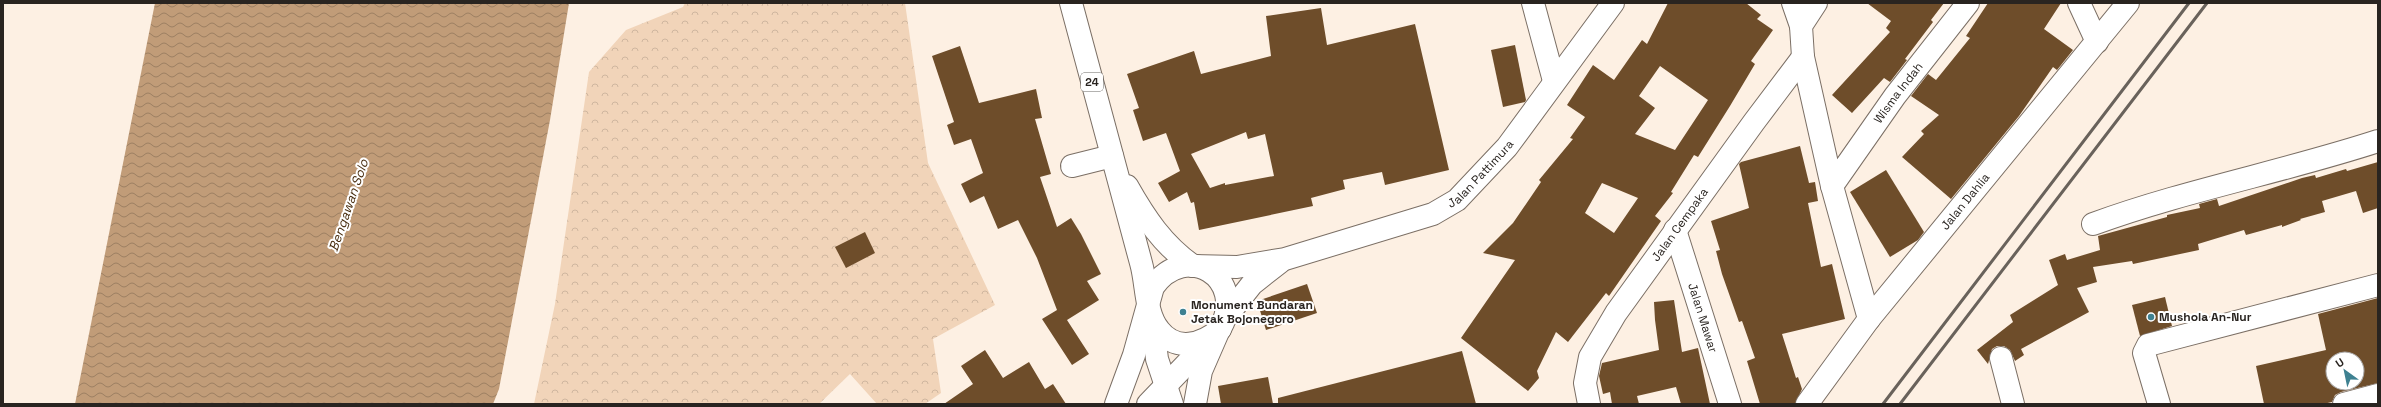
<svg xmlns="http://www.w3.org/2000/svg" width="2381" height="407" font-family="'Space Grotesk',sans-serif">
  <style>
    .forest { fill: url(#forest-crowns) }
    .water { fill: url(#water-waves) }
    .building { fill: #6e4d2a; fill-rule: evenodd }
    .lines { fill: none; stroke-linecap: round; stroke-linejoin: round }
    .minor-casing { stroke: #7b6f65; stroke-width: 24 }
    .major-casing { stroke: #7b6f65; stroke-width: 24 }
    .highway-casing { stroke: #7b6f65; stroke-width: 24 }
    .minor { stroke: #fff; stroke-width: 22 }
    .major { stroke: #fff; stroke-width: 22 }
    .highway { stroke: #fff; stroke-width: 22 }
    .rail { stroke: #69625b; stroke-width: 3 }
    .poi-dot { fill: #3e8191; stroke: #fff; stroke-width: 1.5 }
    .labels { text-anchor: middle; stroke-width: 4; stroke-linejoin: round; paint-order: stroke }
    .shield { fill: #fff; stroke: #696663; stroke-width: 1 }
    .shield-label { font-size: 11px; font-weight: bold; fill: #292420 }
    .street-label { font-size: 12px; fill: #292420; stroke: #fff }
    .poi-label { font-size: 12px; font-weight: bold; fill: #292420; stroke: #fff; text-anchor: start }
    .water-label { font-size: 13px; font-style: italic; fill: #482d0f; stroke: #fff }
  </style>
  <defs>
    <pattern id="forest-crowns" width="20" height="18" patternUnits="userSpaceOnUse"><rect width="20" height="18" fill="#f1d4b9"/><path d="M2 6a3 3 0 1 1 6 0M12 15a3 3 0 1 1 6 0" fill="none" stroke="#cfb69f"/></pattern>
    <pattern id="water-waves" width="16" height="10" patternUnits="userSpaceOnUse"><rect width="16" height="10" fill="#c19c78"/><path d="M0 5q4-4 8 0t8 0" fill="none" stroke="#9d7f62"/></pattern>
  </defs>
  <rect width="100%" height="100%" fill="#fdf0e3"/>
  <polygon class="forest" points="685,3 905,3 928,163 995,305 933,339 941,393 925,404 877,404 850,374 819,404 534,404 555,304 589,72 626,30 683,7"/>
  <polygon class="water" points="155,3 569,3 550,120 499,389 493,404 75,404"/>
  <g class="building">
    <path d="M1668 3H1746L1761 15 1757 19 1773 30 1751 61 1755 64 1730 106 1698 157 1694 155 1671 192 1673 193 1655 216 1661 221 1609 296 1606 293 1568 342 1556 332 1537 371 1539 378 1528 391 1461 338 1515 260 1483 253 1513 223 1541 182 1539 180 1573 139 1570 138 1585 117 1567 105 1593 65 1614 80 1642 40 1647 44ZM1660 66 1708 100 1675 150 1635 134 1655 108 1639 96ZM1602 183 1638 198 1614 233 1585 213Z"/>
    <polygon points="1867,3 1944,3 1931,20 1933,22 1905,59 1907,60 1890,82 1884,78 1852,113 1832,95 1890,32 1886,28 1891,21"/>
    <polygon points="1988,3 2061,3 2044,29 2073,50 2057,70 2053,67 2019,116 1951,199 1902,157 1924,134 1921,131 1939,115 1911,96 1928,74 1936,80 1970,38 1966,36"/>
    <path d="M1321 8 1327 45 1415 24 1449 170 1385 185 1382 172 1343 180 1345 189 1311 198 1313 206 1199 230 1194 202 1191 203 1187 192 1169 202 1158 183 1180 171 1166 133 1143 141 1133 110 1139 108 1127 74 1194 51 1201 74 1271 56 1266 16ZM1246 132 1248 139 1265 134 1274 176 1225 185V183L1210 188 1191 154Z"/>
    <polygon points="1515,45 1526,100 1525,102 1503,107 1491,50"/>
    <polygon points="960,46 979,103 1036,89 1042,118 1035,119 1051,174 1040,177 1057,227 1071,218 1081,234 1101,274 1087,281 1099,300 1067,320 1089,354 1072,365 1042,319 1057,310 1037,258 1018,220 998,229 984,196 970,203 961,184 983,173 971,139 954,145 947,125 954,122 932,56"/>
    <polygon points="1800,146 1809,183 1815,182 1818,201 1808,203 1821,267 1832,264 1845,319 1782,334 1796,378 1798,377 1802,389 1795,404 1760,404 1747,361 1755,358 1742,321 1739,322 1722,274 1716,251 1720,250 1711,221 1749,208 1739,164 1741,162"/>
    <polygon points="2378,162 2378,208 2363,213 2356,191 2322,201 2325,212 2300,219 2301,220 2282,227 2282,225 2246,235 2244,230 2198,244 2199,250 2133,264 2132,261 2093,267 2097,282 2077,288 2089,312 2021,349 2024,355 2015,361 2010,350 2004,346 1997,346 1992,349 1988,364 1977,350 2013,322 2010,315 2058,285 2049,260 2065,254 2067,260 2100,250 2098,236 2167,217 2167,215 2200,208 2199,204 2217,199 2219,206 2302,178 2315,175 2316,178 2346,169 2347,171"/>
    <polygon points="1886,170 1924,232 1918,240 1890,257 1850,192"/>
    <polygon points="865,232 875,253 846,268 835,247"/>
    <polygon points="1307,284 1317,313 1266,330 1257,301"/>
    <polygon points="2165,297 2172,326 2140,336 2132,305"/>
    <path d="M2378 298V383L2341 392 2335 395 2332 402 2323 404H2264L2256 366 2326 350 2318 314ZM2333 359H2357V383H2333Z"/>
    <polygon points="1674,300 1682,352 1698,348 1710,404 1681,404 1676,387 1637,396 1639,404 1612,404 1610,392 1603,394 1599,376 1602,363 1659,350 1655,320 1654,302"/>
    <polygon points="985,350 1003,378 1029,362 1045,389 1053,384 1066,404 944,404 973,384 961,366"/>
    <polygon points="1462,351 1476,404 1278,404 1278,398"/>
    <polygon points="1268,377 1273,404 1221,404 1218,386"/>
  </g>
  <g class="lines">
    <g class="minor-casing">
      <g id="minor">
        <polyline points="1533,3 1554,81"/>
        <polyline points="1793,3 1801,26"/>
        <path id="s1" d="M1816 3 1801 26 1803 57 1832 186 1895 96 1968 3"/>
        <polyline points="2079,3 2097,42"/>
        <polyline points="1072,166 1112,156"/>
        <polyline points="1832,186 1869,319"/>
        <path d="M2093 224C2186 190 2283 172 2378 141"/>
        <path id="s2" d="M1675 230 1730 404"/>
        <path id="s3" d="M1193 266 1237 267 1285 259 1433 214 1457 200 1507 147 1613 3"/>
        <polyline points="1226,317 1252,284 1280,262"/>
        <polyline points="2001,358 2013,404"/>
        <path id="s4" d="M1589 404 1585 383 1590 357 1616 313 1754 122 1803 57"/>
        <path id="s5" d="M1807 404 1869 319 2128 3"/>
        <polyline points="2159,404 2144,353 2148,345 2378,285"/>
        <polyline points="2344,404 2378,395"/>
      </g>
    </g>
    <g class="major-casing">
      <g id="major">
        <polyline points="1152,319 1157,359 1172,404"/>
        <polyline points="1195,404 1201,371 1218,332"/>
      </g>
    </g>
    <g class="highway-casing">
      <g id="highway">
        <path d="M1071 3C1095 90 1118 177 1141 263 1147 284 1145 313 1159 330 1176 352 1202 345 1220 329"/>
        <path d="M1127 186C1145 218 1163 245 1193 266"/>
        <path d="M1116 404 1134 355 1153 287C1186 240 1248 278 1220 329L1148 404"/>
      </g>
    </g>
    <use href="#minor" class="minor"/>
    <use href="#major" class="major"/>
    <use href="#highway" class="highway"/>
    <g class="rail">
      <polyline points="1883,404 2189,3"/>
      <polyline points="1900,404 2207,3"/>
    </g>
  </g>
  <g class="poi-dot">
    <circle cx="1183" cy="312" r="4"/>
    <circle cx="2151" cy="317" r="4"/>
  </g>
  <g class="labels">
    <rect class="shield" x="1081" y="73" width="22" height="18" rx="3"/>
    <g class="shield-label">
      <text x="1092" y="86">24</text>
    </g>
    <g class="street-label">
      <text dy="4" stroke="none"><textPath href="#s1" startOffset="305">Wisma Indah</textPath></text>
      <text dy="4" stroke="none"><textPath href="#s3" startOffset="310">Jalan Pattimura</textPath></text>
      <text dy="4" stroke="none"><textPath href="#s5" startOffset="257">Jalan Dahlia</textPath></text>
      <text dy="4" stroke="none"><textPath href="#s4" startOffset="208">Jalan Cempaka</textPath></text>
      <text dy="4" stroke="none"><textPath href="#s2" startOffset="92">Jalan Mawar</textPath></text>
    </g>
    <g class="poi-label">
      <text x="1191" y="309">Monument Bundaran<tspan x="1191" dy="14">Jetak Bojonegoro</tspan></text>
      <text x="2159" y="321">Mushola An-Nur</text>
    </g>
    <g class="water-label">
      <text transform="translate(348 205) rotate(-71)" y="5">Bengawan Solo</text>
    </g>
  </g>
  <rect width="2381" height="407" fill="none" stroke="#292420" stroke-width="8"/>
  <g transform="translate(2345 371) rotate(327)"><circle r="19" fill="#ffffff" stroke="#a9a7a6"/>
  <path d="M0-3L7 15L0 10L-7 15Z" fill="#3e8191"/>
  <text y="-6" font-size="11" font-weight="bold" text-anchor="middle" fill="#292420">U</text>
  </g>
</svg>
